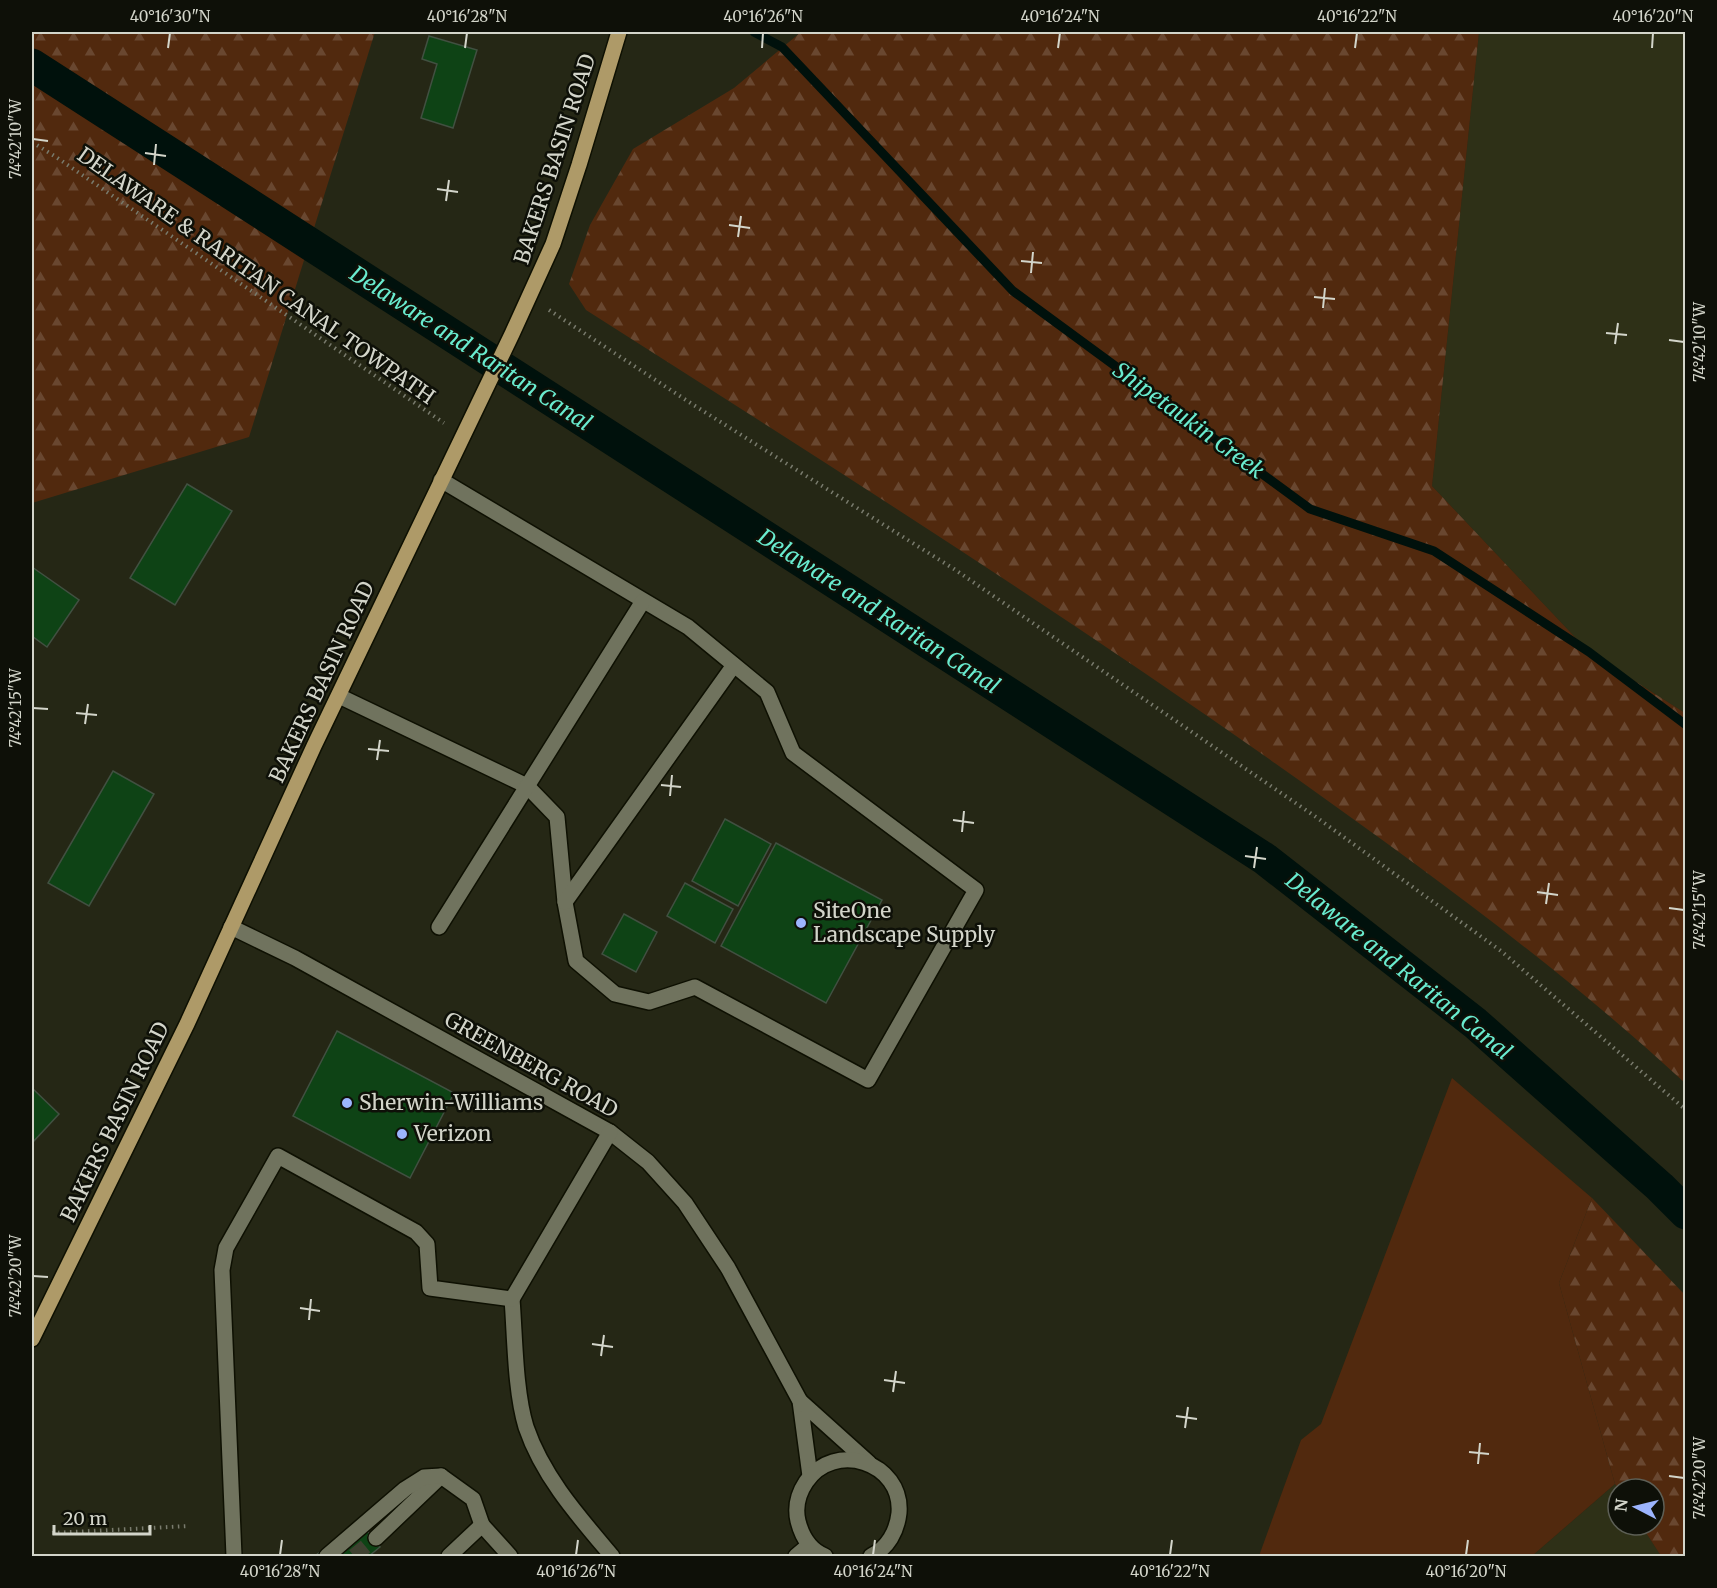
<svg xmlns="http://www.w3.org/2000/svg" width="1717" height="1588" font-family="Merriweather,serif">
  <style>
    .built { fill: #2e3017 }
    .grass { fill: #51290e }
    .forest { fill: url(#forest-firs) }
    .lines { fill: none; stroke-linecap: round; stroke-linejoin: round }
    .stream { stroke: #00110c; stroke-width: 9 }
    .canal { stroke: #00110c; stroke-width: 33 }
    .building { fill: #0e4315; stroke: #415041; stroke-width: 1.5 }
    .minor-tunnel { stroke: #3f4130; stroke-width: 15; stroke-dasharray: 15 8; stroke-linecap: butt }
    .minor-casing { stroke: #0e1002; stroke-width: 18 }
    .major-casing { stroke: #0e1002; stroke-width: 18 }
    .path { stroke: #797b6d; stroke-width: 4; stroke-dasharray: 1.5 4.5; stroke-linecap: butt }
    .minor { stroke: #70735e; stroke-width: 15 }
    .major { stroke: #ae9a68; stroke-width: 15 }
    .ticks { fill: none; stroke: #d3d5ca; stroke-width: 2 }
    .poi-dot { fill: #9cb4fd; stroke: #0e1008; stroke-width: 2 }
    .labels { text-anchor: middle; stroke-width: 5; stroke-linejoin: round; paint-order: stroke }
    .street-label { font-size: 21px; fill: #d3d5ca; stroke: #0e1008 }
    .poi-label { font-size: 21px; fill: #d3d5ca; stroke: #0e1008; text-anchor: start }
    .water-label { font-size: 22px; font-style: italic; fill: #69ebcf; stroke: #0e1008 }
    .neatline { fill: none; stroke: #d3d5ca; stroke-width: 2 }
    .ticks-label { font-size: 15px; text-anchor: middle; fill: #d3d5ca }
  </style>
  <defs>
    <pattern id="forest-firs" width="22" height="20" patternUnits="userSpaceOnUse" patternTransform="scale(1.5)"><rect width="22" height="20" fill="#51290e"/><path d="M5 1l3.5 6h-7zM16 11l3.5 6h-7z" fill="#694730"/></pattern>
  </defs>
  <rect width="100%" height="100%" fill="#252715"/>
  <g class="built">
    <polygon points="1479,32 1685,32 1685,713 1589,652 1432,486"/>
    <polygon points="1615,1484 1619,1489 1618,1525 1641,1525 1661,1556 1532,1556"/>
  </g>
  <polygon class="grass" points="1452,1078 1592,1198 1559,1283 1615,1484 1532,1556 1259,1556 1301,1440 1321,1424"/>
  <g class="forest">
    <polygon points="32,32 375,32 249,437 32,503"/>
    <path d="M801 32H1479L1432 486 1589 652 1685 713V1083C1566 973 1435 877 1303 783 1069 617 828 464 586 310L569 284 590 225 633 149 734 88Z"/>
    <polygon points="1592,1198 1685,1295 1685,1556 1661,1556 1641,1525 1654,1525 1654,1489 1619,1489 1615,1484 1559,1283"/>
  </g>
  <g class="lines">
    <polyline class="stream" points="754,32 782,47 1013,291 1310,509 1434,551 1589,652 1686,725"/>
    <polyline class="canal" points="32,65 1265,859 1475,1023 1660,1187 1686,1213"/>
  </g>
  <g class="building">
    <polygon points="429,36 477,50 453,128 421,118 437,64 422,59"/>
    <polygon points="187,484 232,511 175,605 130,578"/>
    <polygon points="32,567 79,600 47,647 32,636"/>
    <polygon points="113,771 154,794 89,906 48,883"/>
    <polygon points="725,819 771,844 738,906 692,881"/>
    <polygon points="776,843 882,900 826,1003 721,946"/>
    <polygon points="685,883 733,909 715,943 667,916"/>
    <polygon points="624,914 657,932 636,972 602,954"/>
    <polygon points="337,1031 454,1093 410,1178 293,1116"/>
    <polygon points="32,1088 59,1114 32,1143"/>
    <polygon points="359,1521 380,1547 369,1556 315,1556"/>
  </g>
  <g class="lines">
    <polyline class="minor-tunnel" points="354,1556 376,1538"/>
    <g class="minor-casing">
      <g id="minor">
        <polyline points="339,696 527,786 557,817 565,902 576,961 615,994 649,1002 695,987 868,1080 976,890 793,753 767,692 688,627 441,480"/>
        <polyline points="565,902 734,665"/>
        <polyline points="231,927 295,958 610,1132 648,1162 685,1203 728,1268 800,1401 810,1476"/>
        <polyline points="439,927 643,601"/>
        <path d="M512 1299C515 1337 515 1391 526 1427 543 1477 579 1517 612 1556"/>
        <polyline points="800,1401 869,1463"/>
        <polyline points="376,1538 441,1476"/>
        <polyline points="234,1556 222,1270 226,1248 278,1156 416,1232 427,1244 430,1288 512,1299 610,1132"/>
        <polyline points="327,1556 405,1489 424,1477 441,1476 473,1499 482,1525"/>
        <polyline points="449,1556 482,1525 510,1556"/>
        <polyline points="796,1556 809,1545"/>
        <path d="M825 1556C810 1550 802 1537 798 1521 795 1508 798 1494 806 1482 834 1440 903 1462 899 1513 897 1531 888 1548 871 1556"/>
      </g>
    </g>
    <g class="major-casing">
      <polyline id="major" points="32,1339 187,1024 314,746 512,334 553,244 579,165 619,32"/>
    </g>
    <g class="path">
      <polyline points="32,142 56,157 444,423"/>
      <polyline points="549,310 692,404 954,569 1316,817 1501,951 1686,1110"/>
      <polyline points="52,1533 189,1526"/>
    </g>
    <use href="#minor" class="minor"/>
    <use href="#major" class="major"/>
  </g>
  <path class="ticks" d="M168 48 170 33M465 48 467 33M762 48 763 33M1058 48 1060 33M1355 48 1357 33M1652 48 1653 33M33 139 48 141M145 153 166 156M154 165 156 144M437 189 458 192M446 201 449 180M729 225 750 228M738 237 741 216M1021 261 1042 263M1031 273 1033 252M1314 297 1335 299M1323 308 1325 288M1606 333 1627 335M1669 340 1684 342M1615 344 1618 323M33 708 48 709M76 713 97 715M85 724 88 704M368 749 389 751M377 760 380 740M661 785 681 787M670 796 672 775M953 820 974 823M962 832 964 811M1245 856 1266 859M1254 868 1257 847M1537 892 1558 895M1546 904 1549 883M1669 908 1684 910M33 1276 48 1277M300 1308 320 1311M309 1320 311 1299M592 1344 613 1347M601 1356 604 1335M884 1380 905 1383M893 1392 896 1371M1176 1416 1197 1419M1185 1428 1188 1407M1469 1452 1489 1454M1478 1464 1480 1443M1669 1476 1684 1478M280 1555 282 1540M576 1555 578 1540M873 1555 875 1540M1170 1555 1172 1540M1466 1555 1468 1540"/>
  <g class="poi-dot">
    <circle cx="801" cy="923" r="6"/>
    <circle cx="347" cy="1103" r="6"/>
    <circle cx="402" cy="1134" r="6"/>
  </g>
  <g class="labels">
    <g class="street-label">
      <text transform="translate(555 159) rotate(-72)" y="7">BAKERS BASIN ROAD</text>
      <text transform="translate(256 276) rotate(35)" y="7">DELAWARE &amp; RARITAN CANAL TOWPATH</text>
      <text transform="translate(322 682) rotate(-65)" y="7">BAKERS BASIN ROAD</text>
      <text transform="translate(531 1065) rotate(29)" y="7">GREENBERG ROAD</text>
      <text transform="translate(115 1122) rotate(-64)" y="7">BAKERS BASIN ROAD</text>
    </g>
    <g class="poi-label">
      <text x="813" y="918">SiteOne<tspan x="813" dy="24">Landscape Supply</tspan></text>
      <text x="359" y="1110">Sherwin-Williams</text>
      <text x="414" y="1141">Verizon</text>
    </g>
    <g class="water-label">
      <text transform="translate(471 348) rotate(33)" y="8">Delaware and Raritan Canal</text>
      <text transform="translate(1189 420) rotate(36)" y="8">Shipetaukin Creek</text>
      <text transform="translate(879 611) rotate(33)" y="8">Delaware and Raritan Canal</text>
      <text transform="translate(1399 966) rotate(39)" y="8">Delaware and Raritan Canal</text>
    </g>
  </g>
  <rect width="1717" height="1588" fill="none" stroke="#0e1008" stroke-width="66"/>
  <g transform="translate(1636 1507) rotate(277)"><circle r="28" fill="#0e1008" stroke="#5d5f56" stroke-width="1.5"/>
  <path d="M0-4.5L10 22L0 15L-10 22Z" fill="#9cb4fd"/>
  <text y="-9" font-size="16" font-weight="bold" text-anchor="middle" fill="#d3d5ca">N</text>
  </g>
  <path d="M54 1525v9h96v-9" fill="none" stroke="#d3d5ca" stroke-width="3"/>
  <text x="63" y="1525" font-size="18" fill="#d3d5ca" stroke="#0e1008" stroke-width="4.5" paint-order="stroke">20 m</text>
  <rect x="33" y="33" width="1651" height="1522" class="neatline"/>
  <g class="ticks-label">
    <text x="170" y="22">40°16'30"N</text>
    <text x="467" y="22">40°16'28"N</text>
    <text x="763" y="22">40°16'26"N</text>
    <text x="1060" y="22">40°16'24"N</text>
    <text x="1357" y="22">40°16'22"N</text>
    <text x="1653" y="22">40°16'20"N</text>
    <text transform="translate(16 139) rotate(-90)" y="5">74°42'10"W</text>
    <text transform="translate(1700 342) rotate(-90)" y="5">74°42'10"W</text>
    <text transform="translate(16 708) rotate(-90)" y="5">74°42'15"W</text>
    <text transform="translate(1700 910) rotate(-90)" y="5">74°42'15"W</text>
    <text transform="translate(16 1276) rotate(-90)" y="5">74°42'20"W</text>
    <text transform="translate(1700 1478) rotate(-90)" y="5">74°42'20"W</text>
    <text x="280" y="1577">40°16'28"N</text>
    <text x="576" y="1577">40°16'26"N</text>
    <text x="873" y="1577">40°16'24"N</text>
    <text x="1170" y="1577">40°16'22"N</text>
    <text x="1466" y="1577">40°16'20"N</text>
  </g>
</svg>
